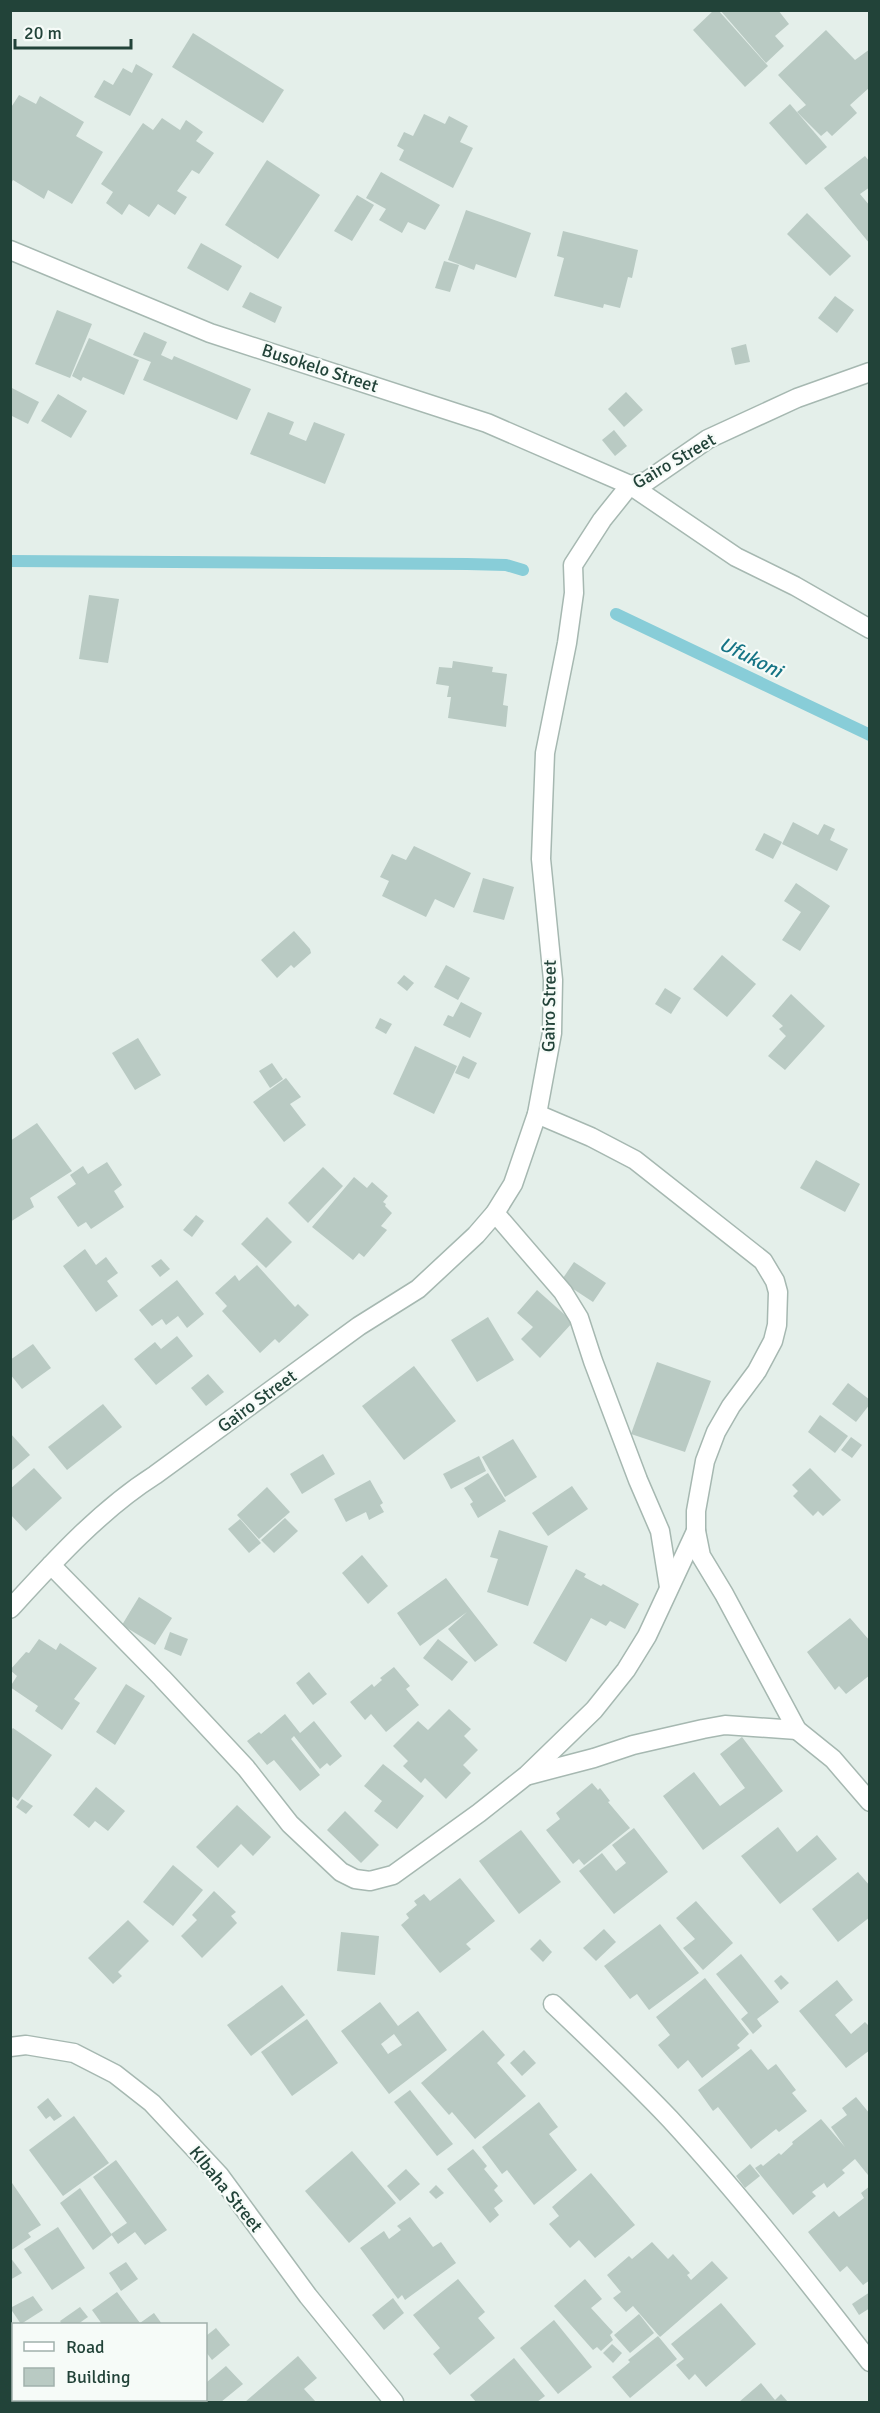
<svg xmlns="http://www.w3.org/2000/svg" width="880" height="2413" font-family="Signika,sans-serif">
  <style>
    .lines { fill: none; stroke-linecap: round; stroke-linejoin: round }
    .stream { stroke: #88cdd8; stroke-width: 12 }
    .building { fill: #b9cac3; fill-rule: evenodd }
    .minor-casing { stroke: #a6b8b1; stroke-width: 21 }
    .minor { stroke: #fff; stroke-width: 18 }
    .labels { text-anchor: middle; stroke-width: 4.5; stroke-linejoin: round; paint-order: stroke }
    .street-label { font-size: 18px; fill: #224339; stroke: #f6fbf8 }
    .water-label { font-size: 20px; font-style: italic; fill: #157485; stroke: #f6fbf8 }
  </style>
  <rect width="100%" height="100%" fill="#e4efea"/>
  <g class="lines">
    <g class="stream">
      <polyline points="10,561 467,564 506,565 523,570"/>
      <polyline points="616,614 870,735"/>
    </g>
  </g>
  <g class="building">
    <polygon points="714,10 718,10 768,66 745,87 693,30"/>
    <polygon points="720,10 778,10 789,24 775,36 784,46 766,63"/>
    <polygon points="826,30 855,60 870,49 870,87 850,105 857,113 832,136 827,131 821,136 797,112 806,105 778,75"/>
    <polygon points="193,33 284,90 263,123 172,67"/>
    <polygon points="136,64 153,74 130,116 94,97 104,80 113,85 123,68 132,73"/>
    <polygon points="19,95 36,104 40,96 84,122 76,136 103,152 72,204 48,190 44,199 13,180 10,185 10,109"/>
    <polygon points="790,104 827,147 806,165 769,123"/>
    <polygon points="424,114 445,124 449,116 468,126 460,142 473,148 453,188 399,160 404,150 397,146 404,132 413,136"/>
    <polygon points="162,118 180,130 186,120 203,132 196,141 214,153 199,174 192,170 177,191 187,197 175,215 158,204 149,217 129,204 122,215 106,203 113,192 101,184 143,123 153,130"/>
    <polygon points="865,156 870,162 870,187 860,194 870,206 870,244 824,188"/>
    <polygon points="267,160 320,195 278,259 225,225"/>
    <polygon points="381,172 440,205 425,230 408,222 402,233 379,220 386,209 366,198"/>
    <polygon points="357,195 374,205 352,241 334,231"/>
    <polygon points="466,210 531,233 516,278 476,264 474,270 448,260"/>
    <polygon points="807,213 851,256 830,276 787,234"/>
    <polygon points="563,231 638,250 632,278 628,277 620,308 604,304 603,308 554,296 564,258 557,256"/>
    <polygon points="201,243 242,266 228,291 187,268"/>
    <polygon points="444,261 459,265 450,292 435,288"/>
    <polygon points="250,292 282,307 275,323 242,307"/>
    <polygon points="835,296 854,310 837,333 818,318"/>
    <polygon points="57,310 92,324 70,378 35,364"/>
    <polygon points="144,332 167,342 161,355 172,360 174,356 251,389 237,420 143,380 151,362 133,355"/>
    <polygon points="89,338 139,360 124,395 83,377 81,381 72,376"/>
    <polygon points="746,344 750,362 735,365 731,348"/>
    <polygon points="10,387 39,402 28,424 10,415"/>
    <polygon points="626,392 643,410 624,427 608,409"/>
    <polygon points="58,394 87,411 71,438 41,421"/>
    <polygon points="268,412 294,422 289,434 306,441 314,422 345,434 325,484 250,454"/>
    <polygon points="614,430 627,446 615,456 602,440"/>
    <polygon points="89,595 119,599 108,663 79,659"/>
    <polygon points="453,661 493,667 492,672 507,674 503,705 508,706 506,727 448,718 451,697 447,697 449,686 436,684 439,667 452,668"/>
    <polygon points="793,822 818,835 824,824 835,829 830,840 848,849 837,871 782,844"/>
    <polygon points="764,833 782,842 773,859 755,850"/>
    <polygon points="414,846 471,873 454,908 435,899 426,917 382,896 389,881 380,877 392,854 406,860"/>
    <polygon points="483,878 514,887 504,920 473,912"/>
    <polygon points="796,883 830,906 800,951 782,940 801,912 784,901"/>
    <polygon points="294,931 310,949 311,953 294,968 291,965 277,978 261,960"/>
    <polygon points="722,955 756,984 727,1017 693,989"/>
    <polygon points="446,965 470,978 458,1000 434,987"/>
    <polygon points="404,975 414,983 407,991 397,983"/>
    <polygon points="665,988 681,998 671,1014 655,1004"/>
    <polygon points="791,994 825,1026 785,1070 768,1056 786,1036 779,1029 783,1026 772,1016"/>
    <polygon points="461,1002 482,1013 470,1038 443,1025 448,1015 453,1017"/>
    <polygon points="380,1018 392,1024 386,1034 375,1028"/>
    <polygon points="138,1038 161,1075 135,1090 112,1053"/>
    <polygon points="415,1046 457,1066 434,1114 393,1094"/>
    <polygon points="463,1056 477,1063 469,1079 455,1073"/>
    <polygon points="272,1063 283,1079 270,1088 259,1071"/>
    <polygon points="286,1078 301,1097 290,1104 306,1125 284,1142 253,1102"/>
    <polygon points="37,1123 72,1171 30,1198 34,1207 10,1222 10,1141"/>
    <polygon points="816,1160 860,1184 845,1212 800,1188"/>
    <polygon points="107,1162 122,1185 114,1191 124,1207 91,1229 86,1222 78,1227 57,1197 76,1184 70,1175 83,1166 88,1174"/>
    <polygon points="323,1167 343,1186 308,1223 288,1203"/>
    <polygon points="354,1177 367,1188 372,1182 388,1196 383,1202 386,1204 385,1206 392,1213 381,1226 387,1230 364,1257 359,1253 353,1260 312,1227"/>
    <polygon points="196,1215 204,1221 192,1237 183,1230"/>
    <polygon points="267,1217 292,1242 266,1268 241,1244"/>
    <polygon points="85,1249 96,1265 106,1257 118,1273 107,1281 118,1296 96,1312 63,1266"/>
    <polygon points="161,1259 170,1269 160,1277 151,1266"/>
    <polygon points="574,1262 606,1283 593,1302 561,1281"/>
    <polygon points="257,1265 295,1307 298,1304 309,1315 279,1343 275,1339 260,1353 222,1311 227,1306 215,1293 235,1275 239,1281"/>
    <polygon points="177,1280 204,1314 187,1328 178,1316 166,1325 162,1319 152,1326 139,1310"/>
    <polygon points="537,1290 573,1322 540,1358 521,1339 533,1327 517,1313"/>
    <polygon points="488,1317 514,1360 477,1382 451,1340"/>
    <polygon points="177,1336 193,1356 156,1385 134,1359 155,1342 161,1349"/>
    <polygon points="33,1344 51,1368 22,1389 10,1374 10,1360"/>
    <polygon points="657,1362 711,1381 685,1452 631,1434"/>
    <polygon points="414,1366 456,1421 404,1460 362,1406"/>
    <polygon points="208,1374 224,1392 206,1406 191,1388"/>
    <polygon points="848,1383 870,1400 870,1404 856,1422 832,1404"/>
    <polygon points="103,1404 122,1427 67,1470 48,1447"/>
    <polygon points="820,1415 848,1436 835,1453 808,1432"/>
    <polygon points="10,1433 30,1455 10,1472"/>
    <polygon points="851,1437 862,1445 852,1458 841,1450"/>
    <polygon points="513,1439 537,1477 505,1497 482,1457"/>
    <polygon points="323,1454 335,1474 302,1494 290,1474"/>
    <polygon points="479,1456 486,1471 451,1489 443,1474"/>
    <polygon points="34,1468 62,1498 26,1531 10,1514 10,1489"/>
    <polygon points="810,1468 841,1500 823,1516 818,1511 813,1516 793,1496 798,1491 792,1485"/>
    <polygon points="488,1473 506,1501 478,1518 470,1504 473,1502 464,1488"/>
    <polygon points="370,1480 383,1503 380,1505 384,1512 369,1520 366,1512 346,1522 334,1499"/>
    <polygon points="572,1486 588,1509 548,1536 532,1513"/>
    <polygon points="267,1487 290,1512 259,1539 237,1515"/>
    <polygon points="285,1518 298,1531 274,1553 261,1540"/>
    <polygon points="240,1519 261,1543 249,1553 228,1529"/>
    <polygon points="499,1530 548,1546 528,1606 487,1592 498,1559 490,1557"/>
    <polygon points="362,1555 388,1586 368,1604 342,1573"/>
    <polygon points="576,1569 586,1574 584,1577 601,1586 603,1584 639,1604 625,1629 610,1621 606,1626 591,1618 566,1662 533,1643"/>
    <polygon points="446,1578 498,1645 475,1662 448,1629 467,1612 420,1646 397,1613"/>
    <polygon points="139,1597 172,1618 155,1645 122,1625"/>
    <polygon points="850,1618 870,1641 870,1675 846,1694 839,1686 835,1690 807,1652"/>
    <polygon points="170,1632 188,1639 181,1656 164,1649"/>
    <polygon points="39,1639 56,1650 60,1643 97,1668 74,1699 80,1703 62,1730 35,1711 38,1706 10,1687 17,1676 10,1670 26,1652 29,1653"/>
    <polygon points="438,1639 468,1662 452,1681 423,1658"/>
    <polygon points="394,1667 410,1686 406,1689 419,1705 386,1732 371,1714 365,1720 350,1702 372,1684 374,1687 382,1680 380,1678"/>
    <polygon points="309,1672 327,1694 313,1705 296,1683"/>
    <polygon points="126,1684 145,1696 115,1745 96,1732"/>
    <polygon points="449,1709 471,1729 464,1736 478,1750 463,1765 471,1773 446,1799 425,1778 421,1783 403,1766 408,1761 393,1746 418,1721 428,1730"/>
    <polygon points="285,1714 300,1733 314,1721 342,1756 330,1766 327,1763 320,1769 294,1736 291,1739 320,1775 300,1791 274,1760 267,1765 247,1741 259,1732 261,1734"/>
    <polygon points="13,1728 52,1755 18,1801 10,1795 10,1731"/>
    <polygon points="742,1737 783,1791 703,1850 663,1796 694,1772 720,1806 745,1788 720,1754"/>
    <polygon points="383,1764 424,1796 397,1829 374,1811 382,1801 364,1786"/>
    <polygon points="592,1783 598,1790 600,1788 610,1801 608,1802 630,1828 584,1865 579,1859 573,1864 546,1830 560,1819 556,1813"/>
    <polygon points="96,1787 125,1811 108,1831 95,1821 89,1828 73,1815"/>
    <polygon points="22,1799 33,1806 26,1814 16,1807"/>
    <polygon points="237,1805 271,1837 253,1856 241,1844 218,1868 196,1847"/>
    <polygon points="345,1811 379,1845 361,1863 327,1830"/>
    <polygon points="778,1827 797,1852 817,1835 837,1859 780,1904 741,1856"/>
    <polygon points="634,1828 668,1872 614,1914 579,1871 602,1853 616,1871 626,1863 612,1845"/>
    <polygon points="521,1830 561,1882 519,1914 479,1861"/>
    <polygon points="173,1865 203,1890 173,1926 143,1902"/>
    <polygon points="858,1872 870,1886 870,1917 838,1942 812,1909"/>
    <polygon points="460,1878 495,1921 466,1944 471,1949 440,1973 401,1925 409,1918 406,1914 417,1905 414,1901 424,1894 430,1901"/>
    <polygon points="214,1891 236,1912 231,1916 237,1923 202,1958 181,1936 197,1920 192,1915"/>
    <polygon points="696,1901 733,1943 703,1970 683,1948 695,1939 676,1918"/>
    <polygon points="128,1920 149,1941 118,1972 122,1976 113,1984 88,1958"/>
    <polygon points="660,1924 699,1973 649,2010 637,1994 630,1999 604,1966"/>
    <polygon points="604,1929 616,1942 596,1961 583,1948"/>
    <polygon points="341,1932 379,1936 375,1975 337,1971"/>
    <polygon points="540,1939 552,1952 543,1962 530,1949"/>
    <polygon points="741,1954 779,2002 757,2019 762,2026 753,2034 741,2019 748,2013 716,1974"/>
    <polygon points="781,1975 789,1983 781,1990 774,1981"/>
    <polygon points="705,1978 749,2034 737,2045 740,2048 702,2078 688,2060 678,2069 658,2045 670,2035 656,2017"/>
    <polygon points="837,1980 853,2000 835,2015 851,2034 865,2022 870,2027 870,2050 846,2068 799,2011"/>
    <polygon points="282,1985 305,2015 251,2056 227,2025"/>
    <path d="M380 2002 398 2026 418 2011 447 2050 389 2094 341 2031ZM394 2034 402 2045 388 2054 381 2044Z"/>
    <polygon points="307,2019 338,2063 292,2096 261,2052"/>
    <polygon points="483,2030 505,2055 497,2063 526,2096 475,2139 452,2112 449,2115 421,2083"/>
    <polygon points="751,2049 768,2070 776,2064 796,2090 792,2093 807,2111 779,2132 776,2129 751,2149 718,2107 713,2111 698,2090"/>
    <polygon points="524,2050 536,2063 522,2076 510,2063"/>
    <polygon points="410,2090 453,2144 437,2156 394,2102"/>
    <polygon points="856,2097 870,2114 870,2174 868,2175 855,2159 842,2170 845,2173 827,2188 824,2183 812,2192 816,2196 793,2215 755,2168 761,2164 763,2166 779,2153 781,2155 793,2144 792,2142 821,2119 845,2147 831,2127 847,2115 842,2108"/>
    <polygon points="48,2098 62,2116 54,2121 50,2116 46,2119 37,2107"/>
    <polygon points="539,2102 558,2127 549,2134 577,2170 534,2205 507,2170 502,2174 482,2147"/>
    <polygon points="74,2116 109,2163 63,2196 29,2150"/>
    <polygon points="473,2149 487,2166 484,2169 498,2186 494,2190 503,2201 494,2208 499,2215 490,2223 447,2169"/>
    <polygon points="352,2151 396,2203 349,2243 305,2191"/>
    <polygon points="116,2160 167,2230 145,2245 135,2232 118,2244 111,2234 127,2223 93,2177"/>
    <polygon points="750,2164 760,2176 745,2188 736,2176"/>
    <polygon points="406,2169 420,2184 400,2201 387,2186"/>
    <polygon points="591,2173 635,2225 595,2258 579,2240 570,2248 549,2224 559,2216 552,2207"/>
    <polygon points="10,2180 41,2225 28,2233 31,2237 10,2251"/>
    <polygon points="436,2185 444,2193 436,2199 429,2192"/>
    <polygon points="870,2186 870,2280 863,2285 847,2266 840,2272 808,2232 834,2211 839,2217 864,2198 861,2193"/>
    <polygon points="80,2188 112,2235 93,2250 60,2203"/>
    <polygon points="410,2217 433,2247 441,2242 456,2263 405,2300 402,2295 398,2299 360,2248 384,2231 389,2239 401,2230 397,2226"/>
    <polygon points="58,2227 85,2268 52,2290 24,2249"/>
    <polygon points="652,2242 668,2259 673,2254 690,2273 687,2275 691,2280 712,2261 728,2278 660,2337 633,2306 626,2312 613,2298 621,2292 607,2275 629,2256 632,2259"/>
    <polygon points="10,2257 22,2273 10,2280"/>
    <polygon points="126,2262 138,2279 121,2291 109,2273"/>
    <polygon points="458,2279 485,2312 478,2318 495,2338 450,2375 433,2354 440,2348 413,2315"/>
    <polygon points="585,2279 602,2299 591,2308 613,2332 610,2335 613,2340 601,2351 597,2347 593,2350 554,2306"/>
    <polygon points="117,2292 140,2323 154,2313 162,2324 102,2324 92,2310"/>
    <polygon points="870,2292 870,2308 859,2315 852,2304"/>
    <polygon points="33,2296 43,2310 21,2324 10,2308"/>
    <polygon points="393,2298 404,2313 384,2330 372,2315"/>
    <polygon points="721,2303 756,2344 706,2387 695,2374 689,2380 676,2365 684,2359 671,2344"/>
    <polygon points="80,2307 88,2317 78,2324 62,2324 60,2321"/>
    <polygon points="639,2314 654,2333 630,2353 614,2335"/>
    <polygon points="554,2320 592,2367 558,2394 520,2348"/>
    <polygon points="216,2328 230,2345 212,2360 206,2352 206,2336"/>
    <polygon points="658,2336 677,2359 630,2398 612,2377 630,2362 628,2360"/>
    <polygon points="612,2344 622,2353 613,2363 603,2353"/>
    <polygon points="14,2350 14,2400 40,2400 35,2402 10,2402 10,2352"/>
    <polygon points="298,2356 317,2378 304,2389 316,2402 245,2402"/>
    <polygon points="514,2358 545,2396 537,2402 476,2402 470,2395"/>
    <polygon points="226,2366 243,2384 221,2402 173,2402 171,2400 206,2400 206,2381 207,2382"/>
    <polygon points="761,2383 775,2400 781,2394 788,2402 739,2402"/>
  </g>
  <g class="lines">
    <g class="minor-casing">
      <g id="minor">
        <polyline points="10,250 210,333 487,423 630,485 736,557 795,586 870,629"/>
        <polyline points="537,1114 591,1137 635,1160 763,1261 775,1281 778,1292 777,1325 773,1341 757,1371 731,1406 716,1432 705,1461 696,1511 696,1531 701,1556 724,1594 797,1730 833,1759 870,1802"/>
        <polyline points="495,1213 563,1292 579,1318 593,1361 638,1480 660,1531 669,1587"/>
        <polyline points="51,1565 162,1678 246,1768 290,1824 341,1872 355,1879 370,1881 393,1875 479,1813 527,1775 594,1710 626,1670 647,1636 696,1531"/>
        <path d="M10 1609C54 1561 100 1510 155 1475L359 1326 418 1289 476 1235 495 1213 513 1184 537 1114 552 1033 553 980 541 859 545 753 567 643 574 593 573 565 602 520 630 485 647 481 708 439 797 398 870 372"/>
        <polyline points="529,1775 594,1758 633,1745 703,1729 725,1725 797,1730"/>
        <path d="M553 2004C593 2042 632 2079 670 2119 741 2196 806 2279 870 2362"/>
        <polyline points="10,2047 26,2045 74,2053 115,2074 152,2103 220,2176 308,2296 394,2402"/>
      </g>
    </g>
    <use href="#minor" class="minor"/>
  </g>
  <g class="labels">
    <g class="street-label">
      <text transform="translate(320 368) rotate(18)" y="6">Busokelo Street</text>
      <text transform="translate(674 461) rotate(-30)" y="6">Gairo Street</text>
      <text transform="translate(549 1006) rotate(-89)" y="6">Gairo Street</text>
      <text transform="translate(257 1401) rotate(-36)" y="6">Gairo Street</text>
      <text transform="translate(226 2189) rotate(51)" y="6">KIbaha Street</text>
    </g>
    <g class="water-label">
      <text transform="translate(751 657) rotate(26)" y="7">Ufukoni</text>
    </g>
  </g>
  <rect width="880" height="2413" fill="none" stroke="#224339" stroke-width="24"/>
  <rect x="12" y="2323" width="195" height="78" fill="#f6fbf8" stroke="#a1b1ac" stroke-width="1.5"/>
  <rect x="24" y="2342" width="30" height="9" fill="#ffffff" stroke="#a1b1ac" stroke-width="1.5"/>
  <text x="66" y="2353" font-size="18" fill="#224339">Road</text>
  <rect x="24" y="2368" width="30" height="18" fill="#b9cac3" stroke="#a1b1ac" stroke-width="1.5"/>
  <text x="66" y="2383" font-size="18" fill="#224339">Building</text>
  <path d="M15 39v9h116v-9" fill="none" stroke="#224339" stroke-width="3"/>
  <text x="24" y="39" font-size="18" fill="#224339" stroke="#f6fbf8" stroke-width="4.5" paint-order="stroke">20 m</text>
</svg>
